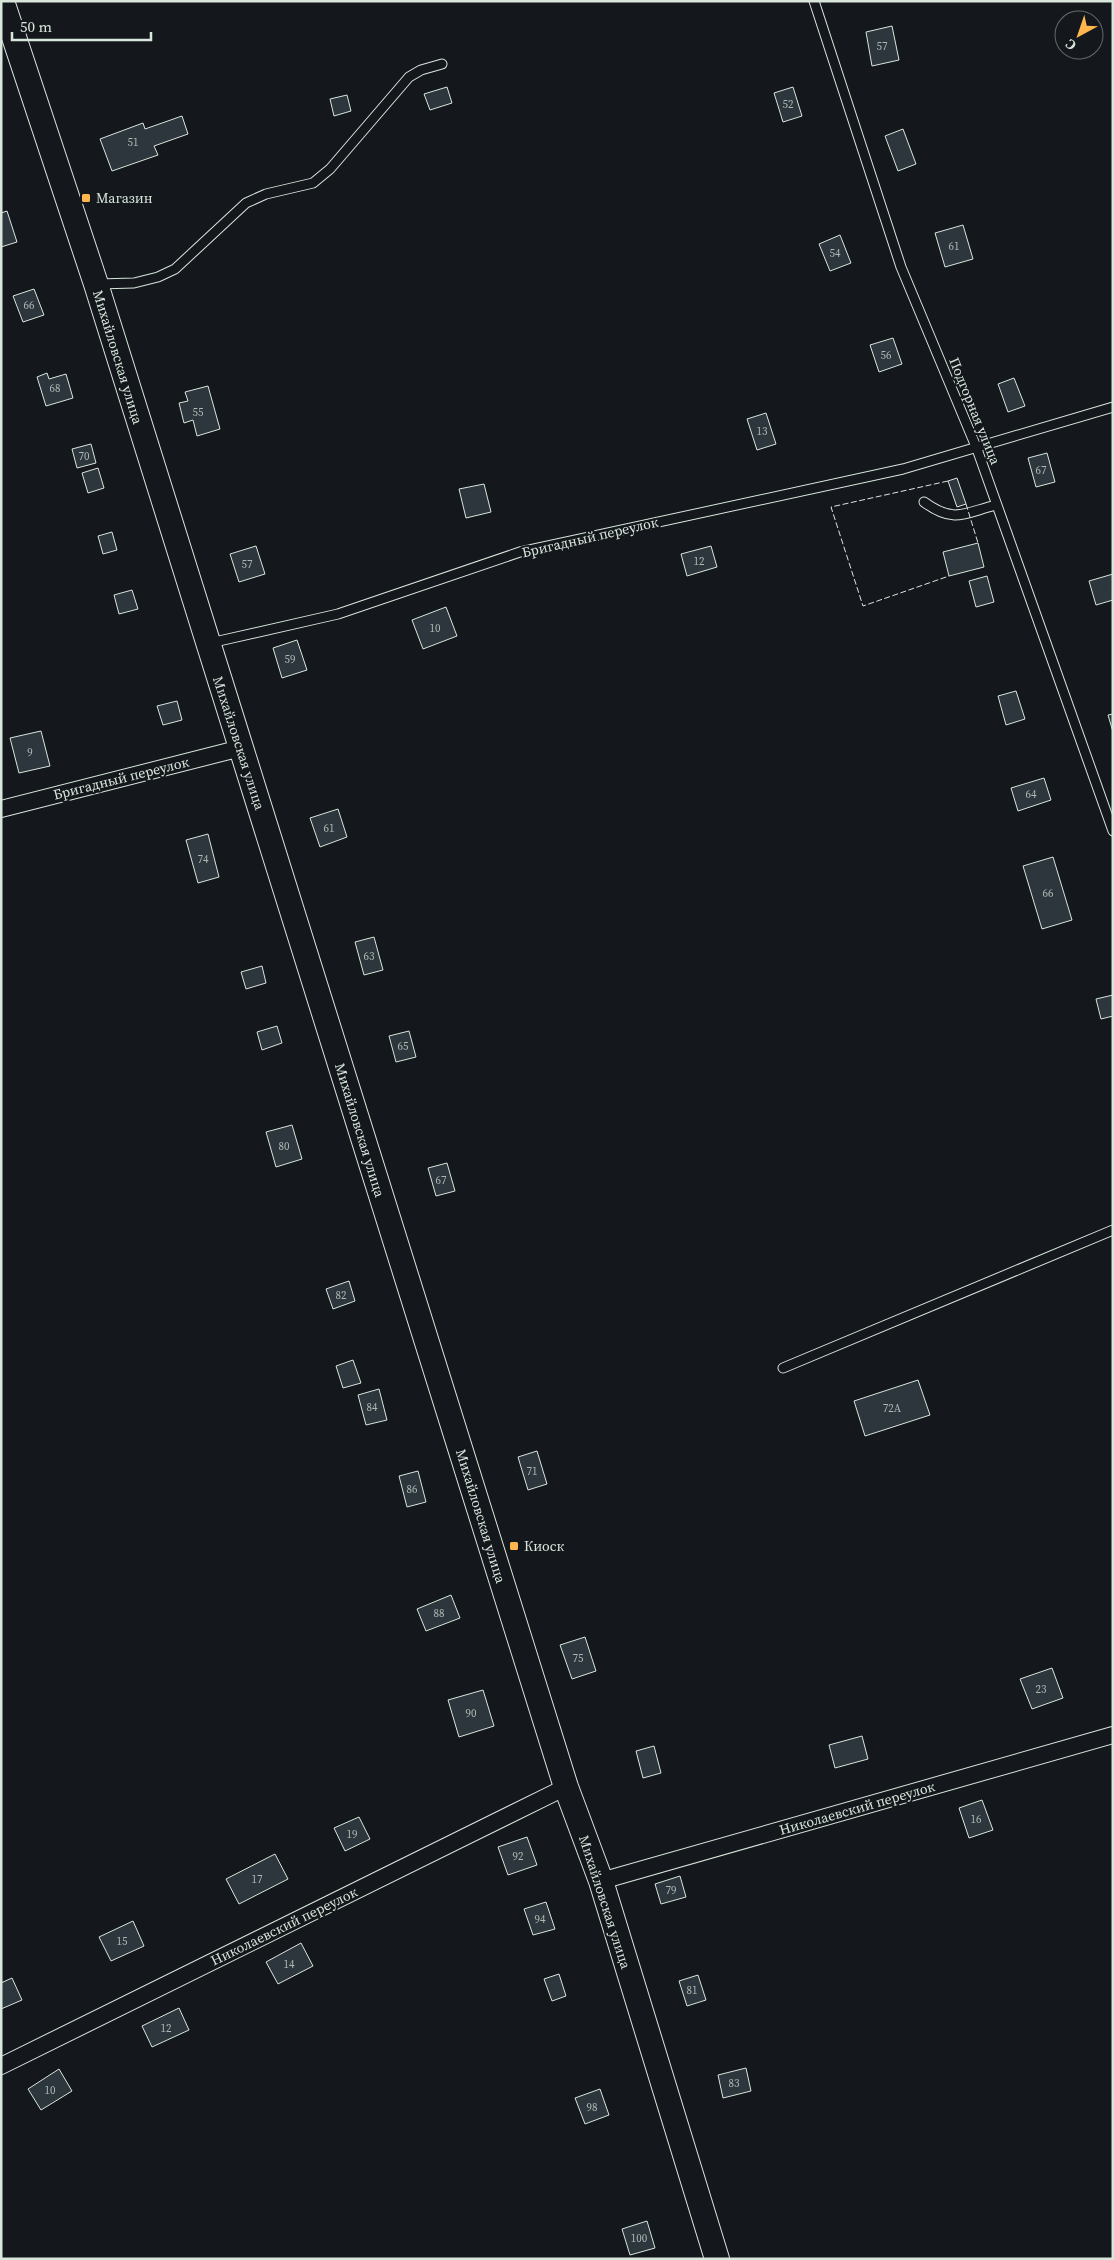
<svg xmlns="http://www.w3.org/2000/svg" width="1114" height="2260" font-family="'Source Serif 4',serif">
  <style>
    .building { fill: #2c363c; stroke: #d8e6dc }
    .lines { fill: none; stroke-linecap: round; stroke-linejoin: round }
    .lane-casing { stroke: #d8e6dc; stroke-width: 11 }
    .street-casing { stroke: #d8e6dc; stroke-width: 18 }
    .secondary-casing { stroke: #d8e6dc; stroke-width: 26 }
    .lane { stroke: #14181c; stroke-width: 9 }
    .street { stroke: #14181c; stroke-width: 16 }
    .secondary { stroke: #14181c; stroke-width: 24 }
    .fence { stroke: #d8e6dc; stroke-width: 1; stroke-dasharray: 6 2.5; stroke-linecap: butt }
    .poi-dot { fill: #ffb74d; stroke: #14181c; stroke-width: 2 }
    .labels { text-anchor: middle; stroke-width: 4; stroke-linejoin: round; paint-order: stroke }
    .number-label { font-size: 11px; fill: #adbab4 }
    .poi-label { font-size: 14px; fill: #d8e6dc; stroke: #14181c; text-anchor: start }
    .street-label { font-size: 14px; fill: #d8e6dc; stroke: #14181c }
  </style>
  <rect width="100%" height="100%" fill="#14181c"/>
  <g class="building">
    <polygon points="892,26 899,60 872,66 866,32"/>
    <polygon points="447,87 452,103 430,110 424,94"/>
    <polygon points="793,87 802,116 783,122 774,93"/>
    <polygon points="347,95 351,111 334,116 330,99"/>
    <polygon points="182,116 188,134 154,146 158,155 112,171 100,139 143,123 145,129"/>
    <polygon points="903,129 916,164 898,171 885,136"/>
    <polygon points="7,211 17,242 1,247 1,213"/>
    <polygon points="963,225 973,259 945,267 935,233"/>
    <polygon points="840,235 851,263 830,271 819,244"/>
    <polygon points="34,289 44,315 23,322 13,296"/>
    <polygon points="893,338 902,364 879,372 870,345"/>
    <polygon points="47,373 49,379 66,374 73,398 46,406 37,377"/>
    <polygon points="1014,378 1025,406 1008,412 998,384"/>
    <polygon points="208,386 220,429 197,436 193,420 184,423 179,403 188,401 185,392"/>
    <polygon points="766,413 776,444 757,450 747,419"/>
    <polygon points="91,444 96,463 77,468 72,449"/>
    <polygon points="1047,453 1055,482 1036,487 1028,458"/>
    <polygon points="98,468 104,488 88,493 82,473"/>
    <polygon points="957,478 966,504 957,507 948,481"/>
    <polygon points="484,484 491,512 466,518 459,489"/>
    <polygon points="112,532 117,550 103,554 98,536"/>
    <polygon points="978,543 984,567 949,576 943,552"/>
    <polygon points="256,546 265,574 239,582 230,554"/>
    <polygon points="711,546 717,567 687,576 681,554"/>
    <polygon points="1113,574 1113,600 1096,605 1089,581"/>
    <polygon points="987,576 994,602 976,607 969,581"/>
    <polygon points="132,590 138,609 119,614 114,595"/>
    <polygon points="446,607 457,636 423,649 412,620"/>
    <polygon points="297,640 307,670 282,678 273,648"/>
    <polygon points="1016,691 1025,719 1006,725 998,696"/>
    <polygon points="177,701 182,720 163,725 157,706"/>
    <polygon points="1113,714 1113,732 1108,715"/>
    <polygon points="41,731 50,766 19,773 10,738"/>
    <polygon points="1044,778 1051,800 1018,811 1011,788"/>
    <polygon points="338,809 347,837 320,847 310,818"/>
    <polygon points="208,834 219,877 198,883 186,840"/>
    <polygon points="1053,857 1072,920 1042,929 1023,866"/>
    <polygon points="374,937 383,970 364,975 355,942"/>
    <polygon points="262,966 266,983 246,989 241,972"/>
    <polygon points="1113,995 1113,1016 1101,1019 1096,999"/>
    <polygon points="277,1026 282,1043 262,1050 257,1032"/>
    <polygon points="409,1031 416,1057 396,1062 389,1036"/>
    <polygon points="292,1125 302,1159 276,1167 266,1132"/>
    <polygon points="447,1163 455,1191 436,1196 428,1168"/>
    <polygon points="349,1281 355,1301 333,1309 326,1289"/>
    <polygon points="353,1360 361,1383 343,1388 336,1366"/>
    <polygon points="918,1380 930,1415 865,1436 854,1401"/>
    <polygon points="379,1389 387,1420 366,1425 358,1395"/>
    <polygon points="537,1451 547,1484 528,1490 518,1457"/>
    <polygon points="418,1471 426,1502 407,1507 399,1476"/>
    <polygon points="451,1595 460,1618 426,1631 417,1609"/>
    <polygon points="585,1637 596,1671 572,1679 560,1645"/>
    <polygon points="1052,1668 1063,1698 1032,1709 1020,1679"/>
    <polygon points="483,1690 494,1726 459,1737 448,1700"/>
    <polygon points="862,1736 868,1759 835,1768 829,1745"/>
    <polygon points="654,1746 661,1773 643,1778 636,1751"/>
    <polygon points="982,1800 993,1830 969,1838 959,1808"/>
    <polygon points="359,1817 370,1839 345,1851 334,1828"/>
    <polygon points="527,1837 537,1865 508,1875 498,1847"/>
    <polygon points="275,1854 288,1879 239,1904 226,1879"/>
    <polygon points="680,1876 686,1897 661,1904 655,1884"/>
    <polygon points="546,1902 555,1929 533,1935 524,1909"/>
    <polygon points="133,1921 144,1946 111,1961 99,1937"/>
    <polygon points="301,1943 313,1966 278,1984 266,1962"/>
    <polygon points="559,1974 566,1996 552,2001 544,1979"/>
    <polygon points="698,1975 706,2000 687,2006 679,1981"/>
    <polygon points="12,1978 22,2000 1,2009 1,1983"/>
    <polygon points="179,2008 189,2030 152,2047 142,2026"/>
    <polygon points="746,2068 751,2091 723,2098 718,2075"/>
    <polygon points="59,2069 72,2091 41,2110 28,2089"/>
    <polygon points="600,2089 609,2115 585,2124 575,2098"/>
    <polygon points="647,2221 655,2248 630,2255 622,2229"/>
  </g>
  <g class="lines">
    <g class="lane-casing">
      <g id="lane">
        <polyline points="814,1 901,267 977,449 1113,831"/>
        <polyline points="98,284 134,283 158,277 175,269 246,203 266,194 313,183 330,169 409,77 421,70 442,64"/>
        <path d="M924 502C954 524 964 513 996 505"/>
        <polyline points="210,643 338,614 520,552 903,469 1113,407"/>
        <polyline points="783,1368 1113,1230"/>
      </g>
    </g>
    <g class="street-casing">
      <g id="street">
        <polyline points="1,809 241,748"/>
        <polyline points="601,1881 1113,1735"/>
        <polyline points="1,2066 566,1787"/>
      </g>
    </g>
    <g class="secondary-casing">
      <polyline id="secondary" points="2,1 96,284 566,1787 601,1881 717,2259"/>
    </g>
    <use href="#lane" class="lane"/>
    <use href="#street" class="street"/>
    <use href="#secondary" class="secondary"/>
    <g class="fence">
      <polyline points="948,481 831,507 863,606 949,576"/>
      <polyline points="966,504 978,543"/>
    </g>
  </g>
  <g class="poi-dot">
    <rect x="81" y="193" width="10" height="10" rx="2.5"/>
    <rect x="509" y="1541" width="10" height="10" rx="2.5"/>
  </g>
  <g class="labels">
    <g class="number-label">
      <text x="882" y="50">57</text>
      <text x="788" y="108">52</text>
      <text x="133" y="146">51</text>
      <text x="954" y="250">61</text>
      <text x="835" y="257">54</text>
      <text x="29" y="309">66</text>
      <text x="886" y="359">56</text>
      <text x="55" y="392">68</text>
      <text x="198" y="416">55</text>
      <text x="762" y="435">13</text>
      <text x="84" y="460">70</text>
      <text x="1041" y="474">67</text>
      <text x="699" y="565">12</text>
      <text x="247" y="568">57</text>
      <text x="435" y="632">10</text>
      <text x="290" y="663">59</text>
      <text x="30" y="756">9</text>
      <text x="1031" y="798">64</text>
      <text x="329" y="832">61</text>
      <text x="203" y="863">74</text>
      <text x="1048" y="897">66</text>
      <text x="369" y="960">63</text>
      <text x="403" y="1050">65</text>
      <text x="284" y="1150">80</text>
      <text x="441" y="1184">67</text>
      <text x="341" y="1299">82</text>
      <text x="372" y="1411">84</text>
      <text x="892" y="1412">72А</text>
      <text x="532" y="1475">71</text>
      <text x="412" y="1493">86</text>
      <text x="439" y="1617">88</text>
      <text x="578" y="1662">75</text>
      <text x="1041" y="1693">23</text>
      <text x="471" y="1717">90</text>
      <text x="976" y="1823">16</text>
      <text x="352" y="1838">19</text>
      <text x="518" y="1860">92</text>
      <text x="257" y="1883">17</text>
      <text x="671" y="1894">79</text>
      <text x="540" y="1923">94</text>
      <text x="122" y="1945">15</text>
      <text x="289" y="1968">14</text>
      <text x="692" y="1994">81</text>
      <text x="166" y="2032">12</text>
      <text x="734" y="2087">83</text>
      <text x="50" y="2094">10</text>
      <text x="592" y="2111">98</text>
      <text x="639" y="2242">100</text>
    </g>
    <g class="poi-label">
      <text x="96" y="203">Магазин</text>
      <text x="524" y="1551">Киоск</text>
    </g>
    <g class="street-label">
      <text transform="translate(118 357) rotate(73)" y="5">Михайловская улица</text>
      <text transform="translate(975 411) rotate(68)" y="5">Подгорная улица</text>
      <text transform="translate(590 537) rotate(-13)" y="5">Бригадный переулок</text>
      <text transform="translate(239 743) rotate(72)" y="5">Михайловская улица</text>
      <text transform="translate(121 778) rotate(-14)" y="5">Бригадный переулок</text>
      <text transform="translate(360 1130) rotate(73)" y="5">Михайловская улица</text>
      <text transform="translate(481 1516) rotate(73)" y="5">Михайловская улица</text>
      <text transform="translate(857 1808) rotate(-16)" y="5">Николаевский переулок</text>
      <text transform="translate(605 1902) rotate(72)" y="5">Михайловская улица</text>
      <text transform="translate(284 1926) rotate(-26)" y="5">Николаевский переулок</text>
    </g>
  </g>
  <rect width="1114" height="2260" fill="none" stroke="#d8e6dc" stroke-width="5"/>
  <g transform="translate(1079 35) rotate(220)"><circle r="24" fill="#14181c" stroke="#626a69"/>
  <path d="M0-4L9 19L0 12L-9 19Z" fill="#ffb74d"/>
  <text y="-8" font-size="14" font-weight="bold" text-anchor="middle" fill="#d8e6dc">С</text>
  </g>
  <path d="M12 32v8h139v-8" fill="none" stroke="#d8e6dc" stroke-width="2.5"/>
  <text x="20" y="32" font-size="15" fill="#d8e6dc" stroke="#14181c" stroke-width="4" paint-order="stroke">50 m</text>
</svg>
